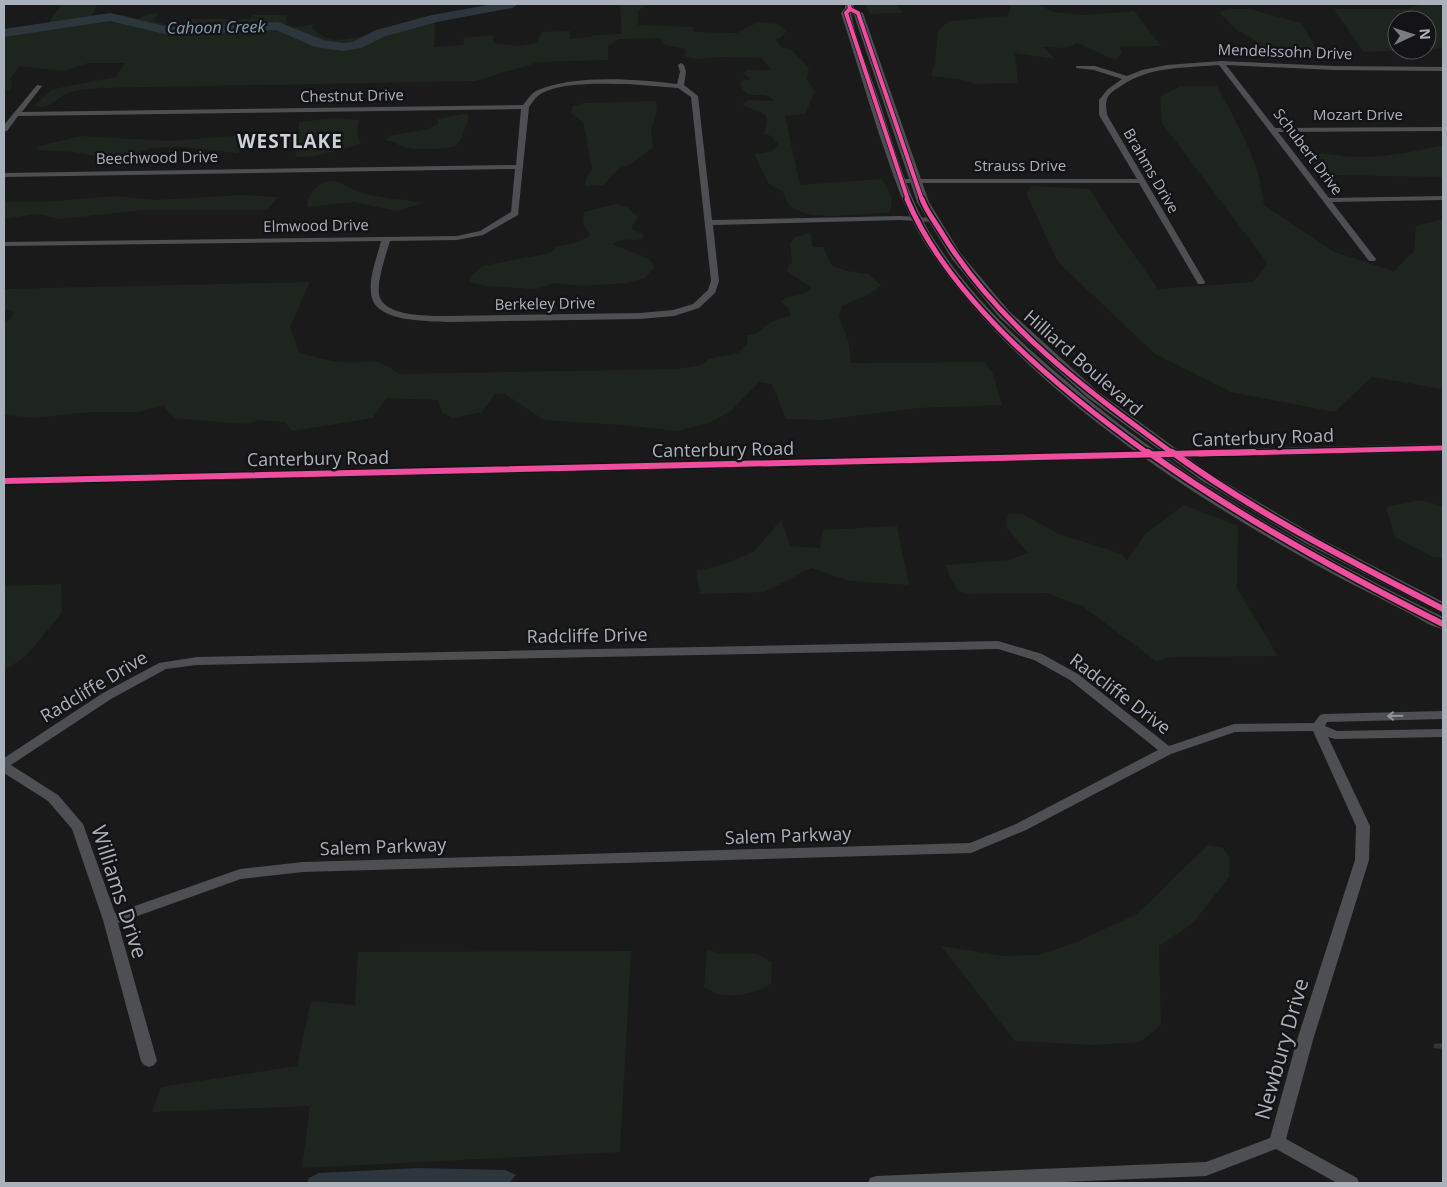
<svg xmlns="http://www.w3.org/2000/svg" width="1447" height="1187" font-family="'Open Sans',sans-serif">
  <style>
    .green { fill: #1e251e }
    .water { fill: #2d363d }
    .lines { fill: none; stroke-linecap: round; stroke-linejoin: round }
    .stream { stroke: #2d363d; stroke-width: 5 }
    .river { fill: #2d363d; fill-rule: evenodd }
    .minor { fill: #4e4f53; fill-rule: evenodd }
    .tertiary { fill: #4e4f53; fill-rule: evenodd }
    .secondary { fill: #4d4e51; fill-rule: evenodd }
    .cycleway-far2-casing { stroke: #141416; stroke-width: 5.5 }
    .cycleway-far1-casing { stroke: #141416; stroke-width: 8 }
    .cycleway-casing { stroke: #141416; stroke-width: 9 }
    .cycleway-far2 { stroke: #ef4d9e; stroke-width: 4 }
    .cycleway-far1 { stroke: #ef4d9e; stroke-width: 5 }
    .cycleway { stroke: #ef4d9e; stroke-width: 6 }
    .oneway { stroke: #8f949c }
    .labels { text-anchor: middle; stroke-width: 5; stroke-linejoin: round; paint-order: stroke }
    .far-street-label { font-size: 15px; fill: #abb1bb; stroke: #141416 }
    .far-water-label { font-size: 16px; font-style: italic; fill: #83a2b6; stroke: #141416 }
    .street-label { font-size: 18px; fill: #abb1bb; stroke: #141416 }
    .far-district-label { font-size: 19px; font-weight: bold; letter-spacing: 1px; fill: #ccd0d7; stroke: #141416 }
    .near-street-label { font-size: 21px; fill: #abb1bb; stroke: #141416 }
  </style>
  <rect width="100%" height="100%" fill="#1a1a1a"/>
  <g class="green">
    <path d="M62 4H98L91 17 122 15 137 19 148 14 158 13 154 21 171 26 183 24 185 19H250L253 15H287L286 25 297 27 314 24 312 28C317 33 323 37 329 39 344 44 398 25 417 21L418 18 454 12V17L435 22 434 47 464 45 463 38 494 35 493 43 518 46 536 43 542 32 570 31V39L592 37V35L622 34 620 4H647L638 11V25L692 27 694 32 737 33 758 22 778 24 786 31 782 37 775 39 781 47 791 50 809 68 807 80 815 92 805 114 785 116 800 185 882 179C889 191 895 199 889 213 862 212 816 223 793 208 787 205 785 198 783 192L769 184 754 154 773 151 778 144 771 136 765 134 767 118C761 109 750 111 742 104L748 100 774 101C763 87 748 105 740 84L741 81 751 79 743 74 747 70H772L761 58 723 57 696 59 685 57 686 49 664 45 660 38 619 39 608 46V60L539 62 475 81 100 88C89 89 78 89 68 93 56 98 49 111 34 106L53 89 116 77 125 63H88L64 71 19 66 10 79 12 82 11 90H4V30L47 25Z"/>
    <polygon points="866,4 895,4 903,13 870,14"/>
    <polygon points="1015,4 1038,4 1053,12 1083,15 1134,11 1161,46 1119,46 1122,53 1115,60 1077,43 1064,48 1043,47 1055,59 1015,53 1018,83 975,84 959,79 931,76 935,64 938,31 949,21 1008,16 1011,6"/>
    <polygon points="1423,4 1443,4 1443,48 1427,49 1427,20 1397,20 1397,50 1418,50 1364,52 1334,9 1406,9"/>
    <polygon points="1230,9 1250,9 1301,23 1318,51 1270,56 1255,40 1237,30 1219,12"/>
    <path d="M1180 86H1217C1238 126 1259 159 1264 205L1334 252 1394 271 1414 251 1416 226 1443 219V389L1372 377 1334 412 1231 392 1155 354 1058 262 1026 193 1032 186 1090 189 1109 220 1158 289 1253 282 1268 264 1162 123 1160 97Z"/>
    <polygon points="656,101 657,110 651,131 653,147 631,164 618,169 603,185 585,186 585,181 592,169 583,122 571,113 573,106 585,103"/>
    <path d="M463 114 469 115 462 138 456 146C440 149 419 151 404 147 396 145 394 140 386 141L389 136 428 129 438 124V119Z"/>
    <polygon points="336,118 359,120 357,132 361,144 316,156 297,157 293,146 287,139 299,132 299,122"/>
    <polygon points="257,134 253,146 237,153 184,147 151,148 117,160 74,152 39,150 35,147 81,136 171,141"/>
    <path d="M1443 145V177L1331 175 1316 166 1308 156C1318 151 1332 155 1343 156 1377 160 1410 152 1443 145Z"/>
    <path d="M330 181C344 182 347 188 359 192 380 199 403 199 424 203L396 211 354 202 307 207C308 193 318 183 330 181Z"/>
    <polygon points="241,195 278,197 267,210 144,210 60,219 37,214 4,219 4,202 45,202 114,196 155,200"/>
    <path d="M616 204 627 207 638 217 631 229 643 234 644 238C633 243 626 236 612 244L647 258 655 266 645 278 626 283 583 286 556 283 534 289 486 286 469 282 473 274 482 266 551 253 555 247 579 242 591 235 583 224 584 212Z"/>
    <path d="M810 233 813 247H823L832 266 847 271 869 274 881 286 869 294 842 306 839 317 848 340 851 363 984 362 992 372 1002 405 918 408 822 420 786 419 772 384 759 382 732 410 710 423 677 431 622 425 544 420 505 394H495L482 412 452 418 442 412 438 400 386 398 373 418 292 431 285 422 260 420 244 424 174 418 163 405 139 412H90L35 418 4 415V325L15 313 4 309V289L310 282 290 327 299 352C312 357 329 361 342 362 369 365 374 354 398 374L677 369 702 365 709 359 738 353 747 344V335L755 334 771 322 791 315 789 309 781 302C789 293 804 298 812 288L787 271 788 265 792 263 790 244 795 237Z"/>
    <polygon points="1420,500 1443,506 1443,558 1433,557 1395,537 1386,507"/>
    <polygon points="1184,505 1238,526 1237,588 1278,656 1170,657 1156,661 1082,606 1046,593 968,594 958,591 950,577 946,565 1008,560 1028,553 1006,527 1008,514 1022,514 1059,534 1122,554 1127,560 1145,534"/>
    <polygon points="781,520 790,546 820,548 823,530 897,526 909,585 850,581 811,568 764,592 700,594 696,571 725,564 753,552"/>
    <polygon points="61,584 62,613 25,657 4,670 4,586"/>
    <polygon points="1208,845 1223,848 1230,859 1229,877 1193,923 1159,946 1161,1025 1140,1042 1092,1045 1015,1041 941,946 1004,956 1039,955 1072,944 1137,914"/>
    <path d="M707 950 723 954H757L772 962 771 983C761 993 732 998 718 994 713 992 708 989 704 987Z"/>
    <polygon points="631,951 620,1152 302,1168 310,1106 152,1112 161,1087 297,1066 311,1001 355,1005 358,952"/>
  </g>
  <polygon class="water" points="418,1168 505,1170 516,1175 509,1183 307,1183 309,1178 319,1173"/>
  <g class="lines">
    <polyline class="stream" points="1436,1046 1443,1046"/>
    <polygon class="river" points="493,4 518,4 512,8 437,22 386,36 361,48 343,51 315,47 276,30 169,35 110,21 4,37 4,29 110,13 169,27 278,22 323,40 343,43 353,42 376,30 432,15"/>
    <g class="minor">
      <path d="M1221 61 1334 66 1443 67V71L1334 70 1226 65 1275 128 1443 127V131L1278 132 1329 198 1443 196V200L1332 202 1376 259 1375 261H1369L1219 65C1186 68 1149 66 1121 86 1116 89 1109 93 1107 99 1105 104 1107 110 1107 115L1205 282 1204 284H1198L1197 282 1139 183H900L896 181 900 179H1137L1099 115V100L1108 89 1122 79 1094 70 1076 68V66H1095L1127 76 1142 70 1167 65Z"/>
      <path d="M681 63 684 65 686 72 684 85 698 96 712 220 900 216 933 218 937 220 933 222 900 220 713 225 719 281 715 293 699 308 674 316 640 319 448 322C428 321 378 322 372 298 367 281 377 258 381 241L4 246V242L457 236 480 231 511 212 515 169 4 177V173L516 165 521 109 18 116 7 131H4V125L37 85 42 86 22 112 523 105C527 100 531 94 536 91 572 74 638 79 677 84L680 72 678 65ZM628 84 678 88 691 97 711 281 708 290 693 304 673 310 640 313 448 316C431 316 388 317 380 298 375 285 386 255 390 241L457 240 483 235 518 215 529 107C532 103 535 98 539 95 560 81 604 84 628 84Z"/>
      <path d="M998 641 1042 654 1078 674 1169 746 1234 724 1314 723 1320 715 1324 714 1443 711V719L1327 722 1325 726 1337 731 1443 729V737L1335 739 1328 737 1370 826 1369 860 1313 1040 1286 1139 1357 1178 1359 1183H1337L1276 1149 1206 1176 1039 1183H868L870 1178 876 1176 1206 1162 1270 1138 1297 1040 1355 860 1356 826 1313 731 1235 732 1171 754 1026 830 971 853 303 872 241 879 118 923 157 1061 154 1065 149 1067 144 1065 141 1061 103 920 72 829 48 801 4 773V758L103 693 159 663 197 657ZM998 649 1034 660 1070 680 1158 750 1016 824 970 843 303 862 240 869 115 913 83 824 58 795 11 765 111 699 166 669 197 665Z"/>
    </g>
    <polygon class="tertiary" points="1443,444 1443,452 4,485 4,477"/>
    <path class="secondary" d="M845 4H853L854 8 863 13 929 202 961 254 1009 311 1097 391 1211 474 1319 538 1443 602V614L1307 544 1201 480 1087 397 999 317 952 259 917 202 854 15 851 13C856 41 869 70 878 97 894 146 907 197 935 241 970 295 1016 339 1065 380 1179 478 1309 551 1443 617V629C1432 627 1421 620 1411 614 1389 603 1368 592 1346 581 1198 502 1016 385 924 242 903 208 892 171 879 134 866 94 854 53 841 13L845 8Z"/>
    <g class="cycleway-far2-casing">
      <g id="cycleway-far2">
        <polyline points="849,4 850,9 858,13 922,200"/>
        <polyline points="850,9 846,13 908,200"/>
      </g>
    </g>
    <g class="cycleway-far1-casing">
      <g id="cycleway-far1">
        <path d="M907 199C949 299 1062 392 1149 454"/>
        <path d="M922 199C926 211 936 223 943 235 999 326 1089 392 1174 454"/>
        <polyline points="1199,454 1443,448"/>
      </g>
    </g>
    <g class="cycleway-casing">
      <g id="cycleway">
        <path d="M1148 452C1241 518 1341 573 1443 624"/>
        <path d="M1172 452C1257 514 1351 561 1443 609"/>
        <polyline points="4,481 1254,452"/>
      </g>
    </g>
    <use href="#cycleway-far2" class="cycleway-far2"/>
    <use href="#cycleway-far1" class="cycleway-far1"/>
    <use href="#cycleway" class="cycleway"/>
  </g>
  <defs><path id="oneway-shaft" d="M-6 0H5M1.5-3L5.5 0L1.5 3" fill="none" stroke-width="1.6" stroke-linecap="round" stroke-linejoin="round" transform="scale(1.25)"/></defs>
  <use class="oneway" href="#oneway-shaft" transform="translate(1395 716) rotate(179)"/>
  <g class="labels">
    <g class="far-street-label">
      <text transform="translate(1285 52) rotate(2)" y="5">Mendelssohn Drive</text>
      <text transform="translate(352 96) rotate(-1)" y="5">Chestnut Drive</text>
      <text x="1358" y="120">Mozart Drive</text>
      <text transform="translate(1308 152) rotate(53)" y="5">Schubert Drive</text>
      <text transform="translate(157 158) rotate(-1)" y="5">Beechwood Drive</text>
      <text x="1020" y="171">Strauss Drive</text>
      <text transform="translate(1151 171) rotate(60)" y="5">Brahms Drive</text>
      <text transform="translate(316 226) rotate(-1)" y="5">Elmwood Drive</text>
      <text transform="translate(545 304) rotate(-1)" y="5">Berkeley Drive</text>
    </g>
    <g class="far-water-label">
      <text transform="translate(216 27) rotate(-1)" y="6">Cahoon Creek</text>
    </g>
    <g class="street-label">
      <text transform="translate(1083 363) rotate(41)" y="6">Hilliard Boulevard</text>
      <text transform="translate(1263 438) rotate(-2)" y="6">Canterbury Road</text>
      <text transform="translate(723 450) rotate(-1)" y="6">Canterbury Road</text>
      <text transform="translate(318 459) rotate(-1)" y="6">Canterbury Road</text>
      <text transform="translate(587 636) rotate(-1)" y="6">Radcliffe Drive</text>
      <text transform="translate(94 687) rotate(-31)" y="6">Radcliffe Drive</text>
      <text transform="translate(1120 694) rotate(37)" y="6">Radcliffe Drive</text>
      <text transform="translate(788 836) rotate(-2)" y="6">Salem Parkway</text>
      <text transform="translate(383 847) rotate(-2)" y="6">Salem Parkway</text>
    </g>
    <g class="far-district-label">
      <text x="290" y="148">WESTLAKE</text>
    </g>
    <g class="near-street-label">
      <text transform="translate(119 892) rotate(72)" y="7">Williams Drive</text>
      <text transform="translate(1282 1049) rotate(-74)" y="7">Newbury Drive</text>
    </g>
  </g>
  <rect width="1447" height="1187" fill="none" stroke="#abb1bb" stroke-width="10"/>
  <g transform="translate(1412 35) rotate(86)"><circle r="24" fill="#141416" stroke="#505358"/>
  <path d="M0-4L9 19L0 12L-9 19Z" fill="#787c83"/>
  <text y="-8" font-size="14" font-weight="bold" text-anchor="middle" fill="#abb1bb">N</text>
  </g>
</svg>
